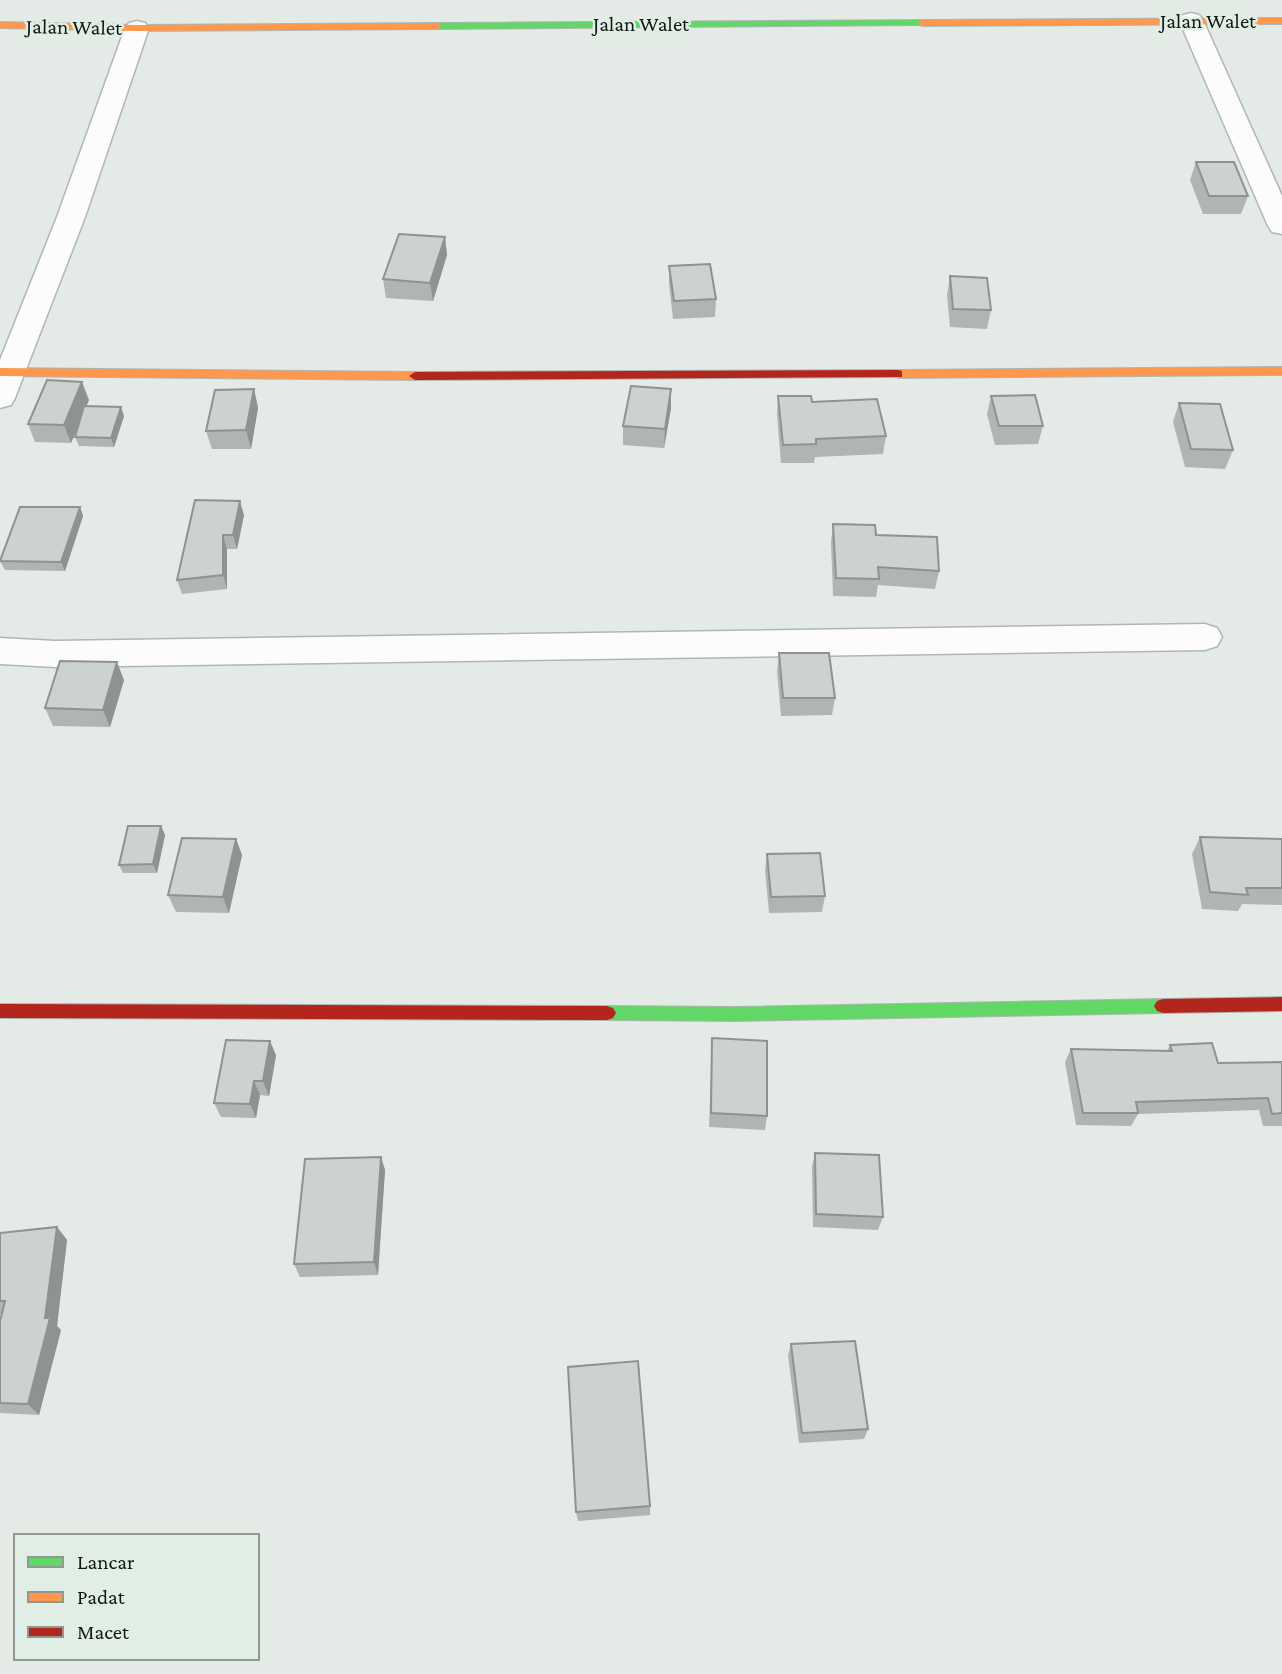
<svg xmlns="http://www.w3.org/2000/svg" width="1282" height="1674" font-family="'Crimson Pro',serif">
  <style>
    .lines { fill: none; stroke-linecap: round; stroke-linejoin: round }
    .street-casing { stroke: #b1b6b2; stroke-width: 3 }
    .fast-casing { stroke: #b1b6b2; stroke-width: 2 }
    .slow-casing { stroke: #b1b6b2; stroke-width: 2 }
    .jam-casing { stroke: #b1b6b2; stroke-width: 2 }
    .street { fill: #fbfcfb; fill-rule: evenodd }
    .fast { fill: #63d668; fill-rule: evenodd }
    .slow { fill: #ff974d; fill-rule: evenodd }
    .jam { fill: #b3261e; fill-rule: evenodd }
    .wall { fill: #afb5b1 }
    .shaded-wall { fill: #8f9390 }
    .building { fill: #ccd2ce; stroke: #8f9390; stroke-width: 2 }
    .labels { text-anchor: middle; stroke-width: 5; stroke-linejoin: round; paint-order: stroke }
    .far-street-label { font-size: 21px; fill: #131714; stroke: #e1eee5 }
  </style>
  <rect width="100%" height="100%" fill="#e4ebe6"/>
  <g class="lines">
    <g class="street-casing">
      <g id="street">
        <polygon points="1191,13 1199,15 1203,20 1282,196 1282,234 1272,232 1268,226 1179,20 1183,15"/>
        <polygon points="137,21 145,23 149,28 85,217 15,398 11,405 0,408 0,360 57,217 125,28 129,23"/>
        <polygon points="1205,624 1217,628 1222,637 1217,646 1205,650 55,667 0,664 0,638 55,641"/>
      </g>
    </g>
    <g class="fast-casing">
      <g id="fast">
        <polygon points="922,20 925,21 925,25 437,29 432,26 437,23"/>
        <polygon points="1163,999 1169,1001 1172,1006 1169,1011 1163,1013 734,1021 607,1020 601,1018 598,1013 601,1008 607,1006 734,1007"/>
      </g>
    </g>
    <g class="slow-casing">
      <g id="slow">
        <polygon points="1282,18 1282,24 922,26 917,23 922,20"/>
        <polygon points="0,22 137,25 437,23 442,26 437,29 137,31 0,28"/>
        <polygon points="1282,367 1282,375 898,378 892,374 898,370"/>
        <polygon points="0,368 415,372 421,376 415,380 0,376"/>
      </g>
    </g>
    <g class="jam-casing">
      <g id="jam">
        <polygon points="898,370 902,371 902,377 415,380 409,376 415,372"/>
        <polygon points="1282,997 1282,1011 1163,1013 1157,1011 1154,1006 1157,1001 1163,999"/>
        <polygon points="0,1004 607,1006 613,1008 616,1013 613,1018 607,1020 0,1018"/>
      </g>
    </g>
    <use href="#street" class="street"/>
    <use href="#fast" class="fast"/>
    <use href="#slow" class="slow"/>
    <use href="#jam" class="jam"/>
  </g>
  <g class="wall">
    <polygon points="1196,162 1248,196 1241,214 1203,214 1190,180"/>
    <polygon points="445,237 447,255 433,301 386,298 383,279"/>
    <polygon points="669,266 716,299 715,317 673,319 669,284"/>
    <polygon points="950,276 991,310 987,329 950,327 947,295"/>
    <polygon points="254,389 258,408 251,449 212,449 206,431"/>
    <polygon points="778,396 812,402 886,436 883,454 815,457 814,463 781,463 777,415"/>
    <polygon points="991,396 1043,426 1038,444 995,445 987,414"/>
    <polygon points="89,400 86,406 124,416 114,447 79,446 75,437 78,427 71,443 35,442 28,424"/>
    <polygon points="1179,403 1233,450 1225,469 1185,467 1173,422"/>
    <polygon points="671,408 664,448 623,445 623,426"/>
    <polygon points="80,507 83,516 65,571 5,570 0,561"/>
    <polygon points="244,515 237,549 227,549 227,589 182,594 177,580"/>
    <polygon points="833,524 876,535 939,571 935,589 878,585 876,597 833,596 831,543"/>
    <polygon points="779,653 835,698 832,715 781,716 777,671"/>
    <polygon points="124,680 110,727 53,726 45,708"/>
    <polygon points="161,826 165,835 157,873 123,873 119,865"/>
    <polygon points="1200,837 1282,839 1282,905 1242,904 1238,911 1202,909 1192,854"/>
    <polygon points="236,839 242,855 229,913 176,912 168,895"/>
    <polygon points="767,854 825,896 822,912 769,913 765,870"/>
    <polygon points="712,1038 767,1116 765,1130 709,1127"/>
    <polygon points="1170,1045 1218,1063 1282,1062 1282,1126 1263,1126 1259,1110 1138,1114 1131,1126 1076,1125 1065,1062 1071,1049 1167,1051"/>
    <polygon points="276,1055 269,1096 260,1095 256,1118 221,1117 214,1103"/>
    <polygon points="815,1153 883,1217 878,1230 813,1227 812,1166"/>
    <polygon points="381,1157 385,1170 378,1275 300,1277 294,1264"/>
    <polygon points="57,1227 67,1240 57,1326 61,1330 39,1415 0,1413 0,1321 2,1314 0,1314 0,1233"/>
    <polygon points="791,1344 868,1429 864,1439 799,1443 788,1355"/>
    <polygon points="650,1506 650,1515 578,1521 576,1512"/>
  </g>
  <g class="shaded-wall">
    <polygon points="445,237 447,255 433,301 430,283"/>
    <polygon points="82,382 89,400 71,443 64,425"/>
    <polygon points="254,389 258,408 251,449 246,430"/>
    <polygon points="671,389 671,408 664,448 665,429"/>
    <polygon points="121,407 124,416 114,447 111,438"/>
    <polygon points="240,501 244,515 237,549 233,535"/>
    <polygon points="80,507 83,516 65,571 61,562"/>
    <polygon points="223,535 227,549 227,589 223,575"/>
    <polygon points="117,662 124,680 110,727 103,710"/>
    <polygon points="161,826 165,835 157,873 153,864"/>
    <polygon points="236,839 242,855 229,913 223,897"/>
    <polygon points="270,1041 276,1055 269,1096 263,1081"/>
    <polygon points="254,1081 260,1095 256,1118 250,1104"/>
    <polygon points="381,1157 385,1170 378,1275 374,1262"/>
    <polygon points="57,1227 67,1240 57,1326 61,1330 39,1415 28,1404 45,1318"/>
  </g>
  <g class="building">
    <polygon points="1196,162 1234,162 1248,196 1209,196"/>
    <polygon points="399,234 445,237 430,283 383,279"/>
    <polygon points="710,264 716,299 674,301 669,266"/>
    <polygon points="950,276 987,278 991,310 953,309"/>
    <polygon points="47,380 82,382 64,425 28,424"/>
    <polygon points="631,386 671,389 665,429 623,426"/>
    <polygon points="254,389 246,430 206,431 215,390"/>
    <polygon points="1035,395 1043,426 999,426 991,396"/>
    <polygon points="778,396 811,396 812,402 877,399 886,436 816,439 816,444 783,445"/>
    <polygon points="1179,403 1220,404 1233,450 1191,449"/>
    <polygon points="84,406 121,407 111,438 75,437"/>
    <polygon points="195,500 240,501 233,535 223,535 223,575 177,580"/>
    <polygon points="20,507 80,507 61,562 0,561"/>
    <polygon points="833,524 875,525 876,535 937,537 939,571 878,567 879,579 836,578"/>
    <polygon points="779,653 829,653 835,698 783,698"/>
    <polygon points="60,661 117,662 103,710 45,708"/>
    <polygon points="128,826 161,826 153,864 119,865"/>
    <polygon points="1200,837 1282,839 1282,888 1246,888 1248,895 1210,892"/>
    <polygon points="182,838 236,839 223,897 168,895"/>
    <polygon points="820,853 825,896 771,897 767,854"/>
    <polygon points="712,1038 767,1041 767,1116 711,1113"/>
    <polygon points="226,1040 270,1041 263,1081 254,1081 250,1104 214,1103"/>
    <polygon points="1212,1043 1218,1063 1282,1062 1282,1113 1272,1114 1268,1098 1136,1102 1138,1113 1083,1113 1071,1049 1172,1051 1170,1045"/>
    <polygon points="815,1153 879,1155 883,1217 816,1214"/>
    <polygon points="381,1157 374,1262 294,1264 305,1159"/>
    <polygon points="57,1227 45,1318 50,1318 28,1404 0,1403 0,1321 5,1301 0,1301 0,1233"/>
    <polygon points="855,1341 868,1429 802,1433 791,1344"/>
    <polygon points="638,1361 650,1506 576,1512 568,1367"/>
  </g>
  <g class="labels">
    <g class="far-street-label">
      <text x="1208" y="28">Jalan Walet</text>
      <text x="641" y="31">Jalan Walet</text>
      <text transform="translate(74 27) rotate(1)" y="7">Jalan Walet</text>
    </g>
  </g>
  <rect x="14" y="1534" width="245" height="126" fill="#e1eee5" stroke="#8f9891" stroke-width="2"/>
  <rect x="28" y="1557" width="35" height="10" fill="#63d668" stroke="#8f9891" stroke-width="2"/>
  <text x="77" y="1569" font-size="21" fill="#131714">Lancar</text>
  <rect x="28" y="1592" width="35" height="10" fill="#ff974d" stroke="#8f9891" stroke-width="2"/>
  <text x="77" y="1604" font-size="21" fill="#131714">Padat</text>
  <rect x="28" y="1627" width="35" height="10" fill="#b3261e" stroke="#8f9891" stroke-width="2"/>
  <text x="77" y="1639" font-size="21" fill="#131714">Macet</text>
</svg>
